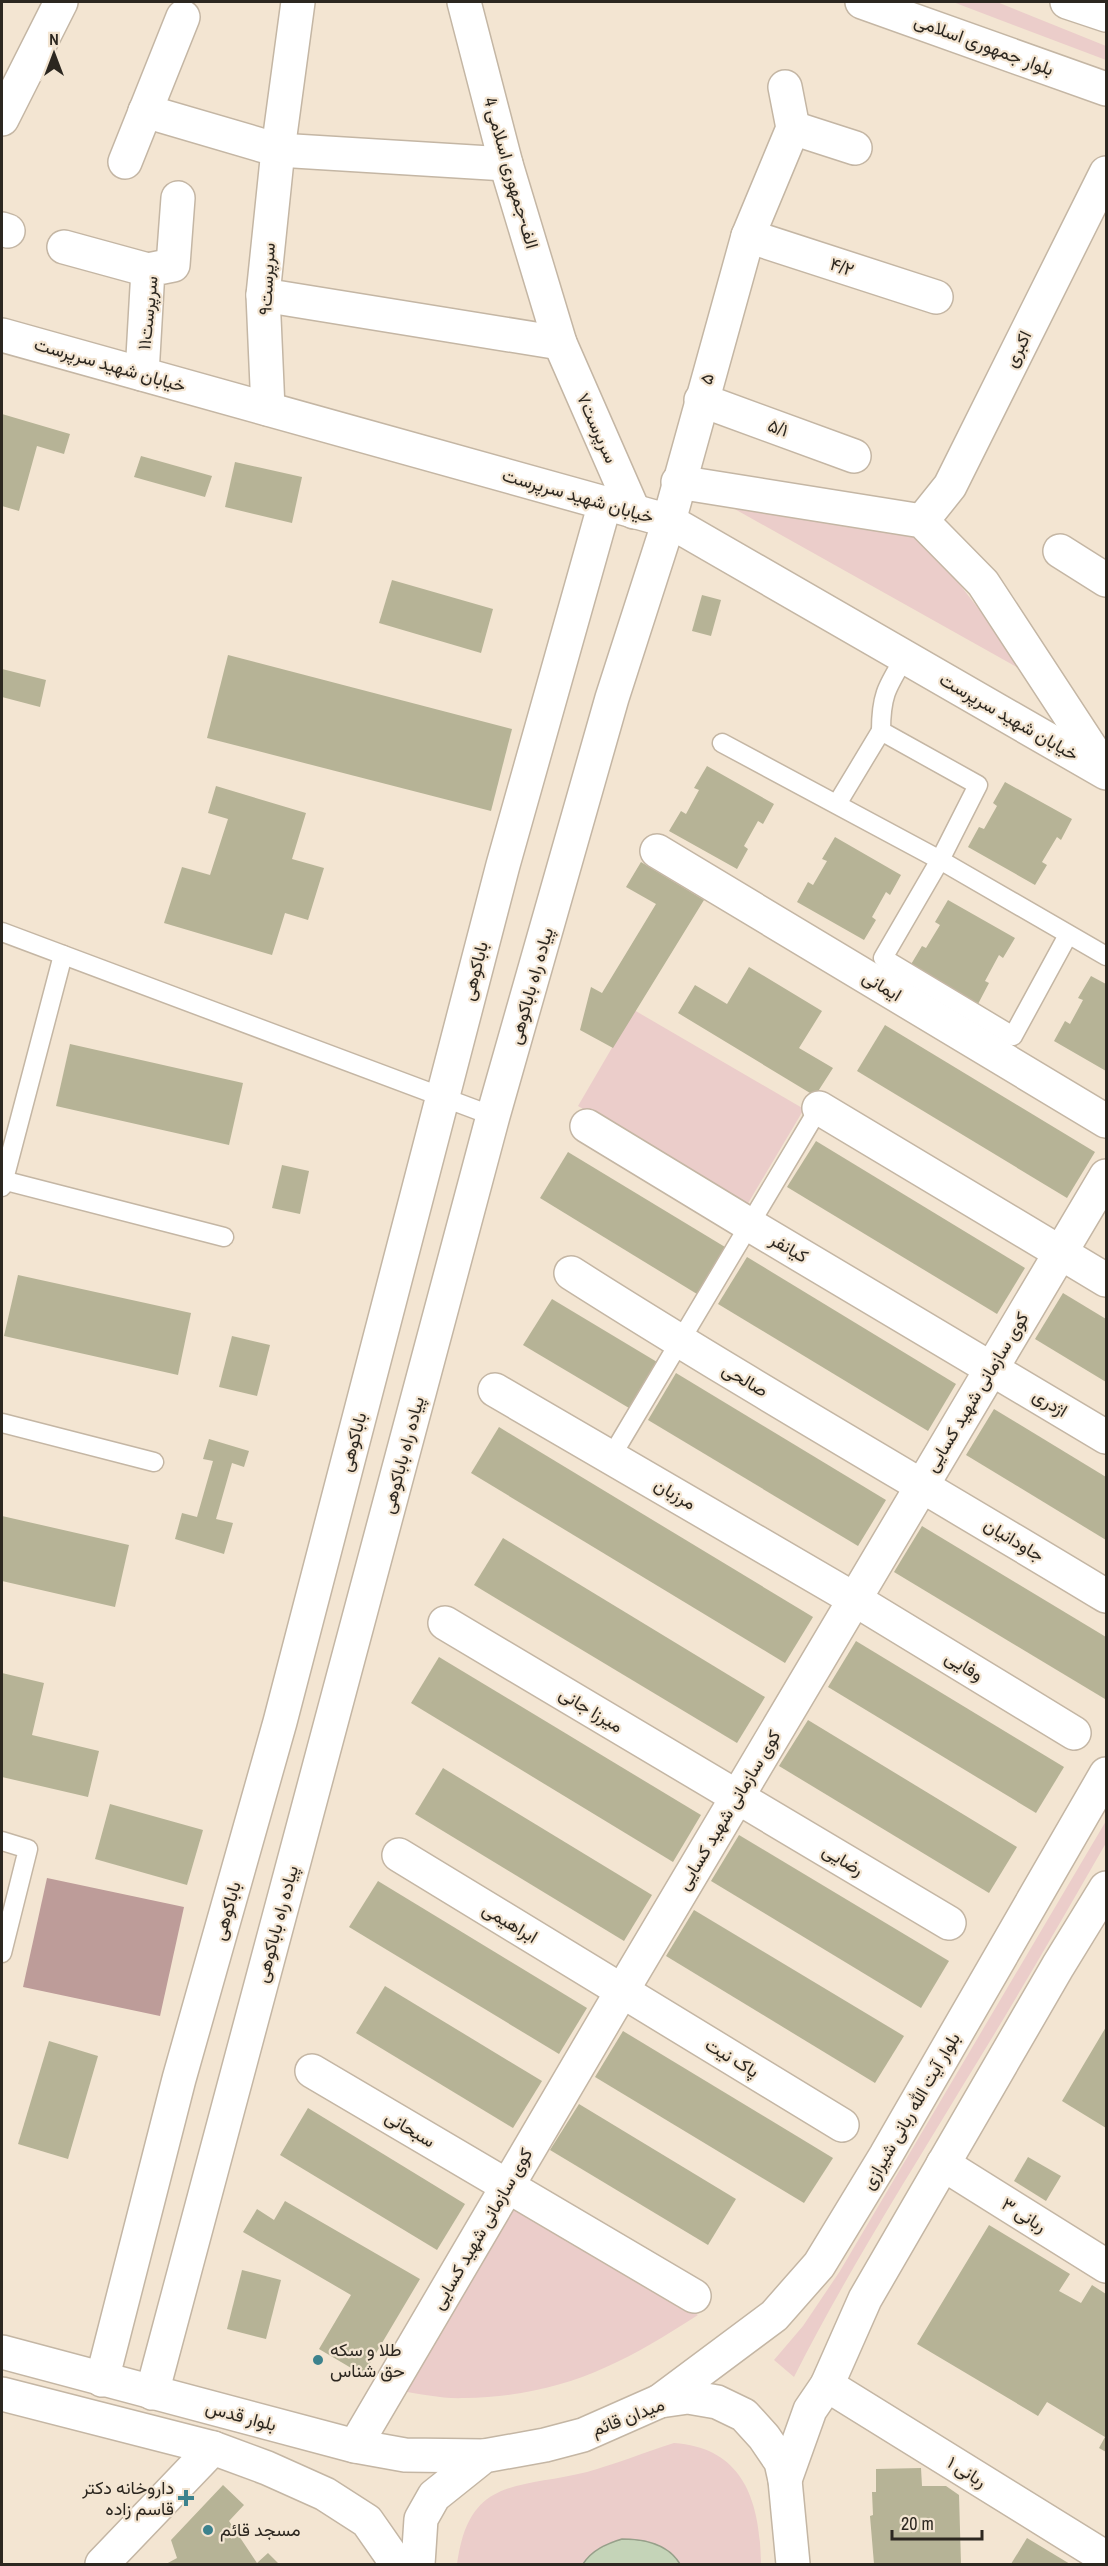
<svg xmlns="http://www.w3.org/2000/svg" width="1108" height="2566" font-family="'Archivo Narrow',Vazirmatn,sans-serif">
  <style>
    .green { fill: #ebcdca }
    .forest { fill: #bd9c99 }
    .water { fill: #c5d4b8; stroke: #97a08a; stroke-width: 1.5 }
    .building { fill: #b6b396 }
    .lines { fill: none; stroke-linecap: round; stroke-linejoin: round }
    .lane-casing { stroke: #c4b6a4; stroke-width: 21 }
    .street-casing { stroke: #c4b6a4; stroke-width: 36 }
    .secondary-casing { stroke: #c4b6a4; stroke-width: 36 }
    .primary-casing { stroke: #c4b6a4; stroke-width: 36 }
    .lane { stroke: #fff; stroke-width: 18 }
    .street { stroke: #fff; stroke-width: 33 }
    .secondary { stroke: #fff; stroke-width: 33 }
    .primary { stroke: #fff; stroke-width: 33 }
    .poi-dot { fill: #3c828d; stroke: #f3e5d2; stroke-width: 2 }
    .labels { text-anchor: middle; stroke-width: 4.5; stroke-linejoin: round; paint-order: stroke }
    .street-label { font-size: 18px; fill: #2c2720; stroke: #f3e5d2 }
    .poi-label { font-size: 18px; fill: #2c2720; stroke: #f3e5d2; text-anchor: start }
  </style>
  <rect width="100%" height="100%" fill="#f3e5d2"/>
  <g class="green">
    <polygon points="953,2 997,2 1106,46 1106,60"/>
    <polygon points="724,503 916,528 1029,674"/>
    <polygon points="634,1010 804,1109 747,1205 578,1106"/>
    <path d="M1106 1821V1843C1060 1923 1014 2003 965 2082 906 2180 845 2276 794 2377L774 2360 803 2326 840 2271Z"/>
    <path d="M512 2205 698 2315C619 2366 561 2396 464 2398 443 2399 421 2394 400 2391Z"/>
    <path d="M674 2443C745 2448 760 2503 761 2564H457C469 2476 518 2489 587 2472 616 2464 645 2452 674 2443Z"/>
  </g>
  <polygon class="forest" points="47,1878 184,1907 160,2016 23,1987"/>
  <path class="water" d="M622 2539C644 2539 668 2544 680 2564H583C592 2550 606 2544 622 2539Z"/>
  <g class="building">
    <polygon points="2,414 70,434 64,454 37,446 19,511 2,506"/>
    <polygon points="141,456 212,476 205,497 134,477"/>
    <polygon points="235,462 302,477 292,523 225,507"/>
    <polygon points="392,580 493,609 481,653 379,623"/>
    <polygon points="702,595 721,600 711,636 692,631"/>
    <polygon points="228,655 512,729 491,811 207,738"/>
    <polygon points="2,669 46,680 40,707 2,697"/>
    <polygon points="707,766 774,804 763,824 758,821 744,846 748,849 737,869 669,831 681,811 686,814 699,790 694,788"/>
    <polygon points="1005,782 1072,819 1061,840 1057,837 1042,862 1047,865 1035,885 968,847 979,827 984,829 997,806 993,803"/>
    <polygon points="216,786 306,813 292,859 324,868 308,920 285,913 272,955 164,923 182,867 210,875 228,819 208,813"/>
    <polygon points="835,837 901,875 890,895 886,892 872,917 876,920 864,940 797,902 808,882 813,885 827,861 822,859"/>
    <polygon points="641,862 704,900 613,1048 580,1030 591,987 602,993 656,904 626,887"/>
    <polygon points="948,900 1015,938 1003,958 999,955 985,981 989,983 978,1004 910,966 922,946 926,948 940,925 935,922"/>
    <polygon points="749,967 822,1011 799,1048 833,1068 815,1096 678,1013 695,985 727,1004"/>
    <polygon points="1091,976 1106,984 1106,1071 1054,1041 1065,1021 1070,1024 1083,1000 1078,998"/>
    <polygon points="885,1025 1095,1152 1067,1198 857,1071"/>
    <polygon points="70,1044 243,1083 229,1145 56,1106"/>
    <polygon points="816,1141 1025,1268 997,1314 787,1187"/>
    <polygon points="568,1152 725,1247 697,1294 540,1198"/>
    <polygon points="282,1165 309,1171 300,1214 272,1208"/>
    <polygon points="747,1257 956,1384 928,1431 718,1304"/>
    <polygon points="18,1275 191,1313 178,1375 4,1336"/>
    <polygon points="1063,1293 1106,1319 1106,1382 1035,1339"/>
    <polygon points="552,1299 657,1362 629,1408 523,1345"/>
    <polygon points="232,1336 270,1345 257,1396 219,1387"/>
    <polygon points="676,1373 886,1500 858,1546 648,1420"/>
    <polygon points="994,1409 1106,1477 1106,1540 966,1455"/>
    <polygon points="499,1427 813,1617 785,1663 471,1473"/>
    <polygon points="209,1439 249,1451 244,1467 232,1463 216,1519 233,1523 224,1554 175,1539 182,1513 197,1517 213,1461 203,1459"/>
    <polygon points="2,1516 129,1545 115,1607 2,1581"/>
    <polygon points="922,1526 1106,1637 1105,1699 894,1572"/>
    <polygon points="503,1538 765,1697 737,1743 474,1585"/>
    <polygon points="856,1641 1064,1767 1036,1813 828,1687"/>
    <polygon points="439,1657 701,1815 673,1862 411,1703"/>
    <polygon points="2,1673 44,1683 32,1735 99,1751 88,1797 2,1777"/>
    <polygon points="808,1720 1017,1847 989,1893 779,1766"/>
    <polygon points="443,1768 652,1895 624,1941 415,1814"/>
    <polygon points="110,1804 203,1830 187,1885 95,1859"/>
    <polygon points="739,1835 949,1961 921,2008 711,1881"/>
    <polygon points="378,1881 587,2008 559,2054 349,1927"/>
    <polygon points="694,1910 904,2036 875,2083 666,1956"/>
    <polygon points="385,1986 542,2081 513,2128 356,2033"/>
    <polygon points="1106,2027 1106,2128 1062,2101"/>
    <polygon points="623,2031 833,2158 804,2203 595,2077"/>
    <polygon points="49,2041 98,2056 68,2159 18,2144"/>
    <polygon points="579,2104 736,2199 708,2245 550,2150"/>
    <polygon points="308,2108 465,2204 437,2250 280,2155"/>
    <polygon points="1028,2157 1061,2176 1046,2201 1014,2181"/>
    <polygon points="285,2201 420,2279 363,2375 319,2349 351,2295 243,2232 257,2209 274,2220"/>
    <polygon points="989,2225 1070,2274 1059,2291 1081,2303 1092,2285 1106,2294 1106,2452 1099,2448 1105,2437 1047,2402 1038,2416 917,2344"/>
    <polygon points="242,2270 281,2280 266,2339 227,2329"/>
    <polygon points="921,2468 922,2486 946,2486 959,2495 961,2564 874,2564 870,2516 873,2515 872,2492 876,2492 876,2469"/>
    <polygon points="223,2485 244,2505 229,2521 257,2563 268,2553 279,2564 166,2564 177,2558 171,2540"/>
    <polygon points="1027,2538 1070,2564 1011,2564"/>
  </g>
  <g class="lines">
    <g class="lane-casing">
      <g id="lane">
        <path d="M881 731C881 695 887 687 905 657"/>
        <polyline points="722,743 940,860 1106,956"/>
        <polyline points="837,804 881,731 978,785 940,860 883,958 1013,1036 1068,935"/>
        <polyline points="2,932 493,1116"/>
        <polyline points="2,1180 224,1237"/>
        <polyline points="2,1187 63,955"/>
        <polyline points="2,1423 154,1462"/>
        <polyline points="611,1457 819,1108"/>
        <polyline points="2,1841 28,1849 2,1953"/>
      </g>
    </g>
    <g class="street-casing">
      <g id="street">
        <polyline points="464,2 506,164 560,343 634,512"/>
        <polyline points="145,111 278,150 506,164"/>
        <polyline points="2,119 61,2"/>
        <polyline points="793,128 855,148"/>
        <polyline points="125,162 183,17"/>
        <polyline points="2,229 8,231"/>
        <polyline points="748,236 936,297"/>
        <polyline points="64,247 148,270"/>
        <polyline points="263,295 560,343"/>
        <polyline points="142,374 148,270 173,265 178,198"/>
        <polyline points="701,400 854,456"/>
        <polyline points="268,409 263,295 278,150 298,2"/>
        <polyline points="678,482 922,521 983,583 1104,768"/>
        <polyline points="922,521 950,486 1106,173"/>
        <polyline points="1060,551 1106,580"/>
        <polyline points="657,851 1106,1121"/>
        <polyline points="819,1108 1106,1280"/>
        <polyline points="587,1126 750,1225 1106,1437"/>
        <path d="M571 1273C747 1385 928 1488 1106 1596"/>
        <polyline points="495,1390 854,1599 1074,1733"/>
        <polyline points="445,1623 949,1923"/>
        <polyline points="399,1855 842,2125"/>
        <polyline points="312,2071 694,2296"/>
        <polyline points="943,2164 1106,2266"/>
        <polyline points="827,2385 1106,2558"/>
        <polyline points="152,2393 493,1116 612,698 669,521 1106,773"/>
        <polyline points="355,2446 622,1991 1106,1176"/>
        <polyline points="102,2564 213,2448"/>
      </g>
    </g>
    <g class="secondary-casing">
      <g id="secondary">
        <polyline points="2,335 669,521 748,236 793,128 785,87"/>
        <polyline points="2,2352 355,2446 405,2455 484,2456"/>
        <polyline points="102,2380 179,2079 280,1722 503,865 605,503"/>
        <polyline points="2,2394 213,2448 267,2468 325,2494 367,2521 397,2564"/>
        <polyline points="660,2401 774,2316 819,2265 886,2155 1106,1774"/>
        <polyline points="785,2480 810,2410 827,2385 865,2299 1058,1966 1106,1888"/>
        <polyline points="418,2564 421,2519 434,2496 484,2456 545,2445 583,2435 660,2401 688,2397 717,2402 744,2415 764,2437 781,2462 785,2480 793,2564"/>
      </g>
    </g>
    <g class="primary-casing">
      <g id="primary">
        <polyline points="862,2 1106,89"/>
        <polyline points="1067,2 1106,15"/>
      </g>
    </g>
    <use href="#lane" class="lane"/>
    <use href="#street" class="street"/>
    <use href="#secondary" class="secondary"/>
    <use href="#primary" class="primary"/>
  </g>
  <g class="poi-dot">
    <circle cx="318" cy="2360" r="6"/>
    <path d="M183 2489h6v6h6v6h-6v6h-6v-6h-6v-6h6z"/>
    <circle cx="208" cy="2530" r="6"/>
  </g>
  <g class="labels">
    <g class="street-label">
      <text transform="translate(984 45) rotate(20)" y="6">بلوار جمهوری اسلامی</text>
      <text transform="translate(511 173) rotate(74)" y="6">4 الف-جمهوری اسلامی</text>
      <text transform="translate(842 267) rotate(18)" y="6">۴/۲</text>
      <text transform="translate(267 279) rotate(-87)" y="6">سرپرست۹</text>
      <text transform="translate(148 313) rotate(-84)" y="6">سرپرست۱۱</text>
      <text transform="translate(1018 349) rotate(-64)" y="6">اکبری</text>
      <text transform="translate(110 365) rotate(16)" y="6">خیابان شهید سرپرست</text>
      <text transform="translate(707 379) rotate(-74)" y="6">۵</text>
      <text transform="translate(597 428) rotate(66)" y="6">سرپرست۷</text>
      <text transform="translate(778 428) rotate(20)" y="6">۵/۱</text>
      <text transform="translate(578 496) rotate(16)" y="6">خیابان شهید سرپرست</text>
      <text transform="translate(1009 717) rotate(30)" y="6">خیابان شهید سرپرست</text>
      <text transform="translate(475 971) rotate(-76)" y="6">باباکوهی</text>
      <text transform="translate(531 986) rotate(-74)" y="6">پیاده راه باباکوهی</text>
      <text transform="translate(882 986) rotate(31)" y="6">ایمانی</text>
      <text transform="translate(789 1248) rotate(30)" y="6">کیانفر</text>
      <text transform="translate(745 1380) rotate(30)" y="6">صالحی</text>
      <text transform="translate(977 1392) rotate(-59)" y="6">کوی سازمانی شهید کسایی</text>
      <text transform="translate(1050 1403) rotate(31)" y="6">اژدری</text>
      <text transform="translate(353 1442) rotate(-75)" y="6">باباکوهی</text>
      <text transform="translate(403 1455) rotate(-75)" y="6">پیاده راه باباکوهی</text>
      <text transform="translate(675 1494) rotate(30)" y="6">مرزبان</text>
      <text transform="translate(1014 1540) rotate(31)" y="6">جاودانیان</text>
      <text transform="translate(964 1666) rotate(31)" y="6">وفایی</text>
      <text transform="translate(591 1710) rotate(31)" y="6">میرزا جانی</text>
      <text transform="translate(729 1810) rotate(-59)" y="6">کوی سازمانی شهید کسایی</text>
      <text transform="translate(843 1860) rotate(31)" y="6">رضایی</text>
      <text transform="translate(227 1911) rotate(-74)" y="6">باباکوهی</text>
      <text transform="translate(510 1923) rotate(31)" y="6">ابراهیمی</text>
      <text transform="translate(277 1924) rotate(-75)" y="6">پیاده راه باباکوهی</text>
      <text transform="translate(732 2058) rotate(31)" y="6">پاک نیت</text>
      <text transform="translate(911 2111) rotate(-60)" y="6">بلوار آیت الله ربانی شیرازی</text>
      <text transform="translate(410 2129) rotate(31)" y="6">سبحانی</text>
      <text transform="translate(1024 2215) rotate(32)" y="6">ربانی ۳</text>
      <text transform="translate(482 2229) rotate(-60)" y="6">کوی سازمانی شهید کسایی</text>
      <text transform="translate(241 2416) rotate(15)" y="6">بلوار قدس</text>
      <text transform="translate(628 2417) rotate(-21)" y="6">میدان قائم</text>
      <text transform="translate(967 2472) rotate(32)" y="6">ربانی ۱</text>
    </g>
    <g class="poi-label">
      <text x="330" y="2356">طلا و سکه<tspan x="330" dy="21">حق شناس</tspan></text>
      <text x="174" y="2494" text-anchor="end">داروخانه دکتر<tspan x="174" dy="21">قاسم زاده</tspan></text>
      <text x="220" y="2536">مسجد قائم</text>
    </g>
  </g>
  <rect width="1108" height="2566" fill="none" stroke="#2c2720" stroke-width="6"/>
  <g transform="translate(54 54)" stroke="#f3e5d2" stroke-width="4.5" paint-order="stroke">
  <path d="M0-4.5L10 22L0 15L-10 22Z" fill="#2c2720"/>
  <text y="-9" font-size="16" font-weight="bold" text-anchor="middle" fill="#2c2720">N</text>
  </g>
  <path d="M892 2530v9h90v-9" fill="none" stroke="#2c2720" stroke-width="3"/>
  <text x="901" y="2530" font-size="18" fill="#2c2720" stroke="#f3e5d2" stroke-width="4.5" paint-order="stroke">20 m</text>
</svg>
